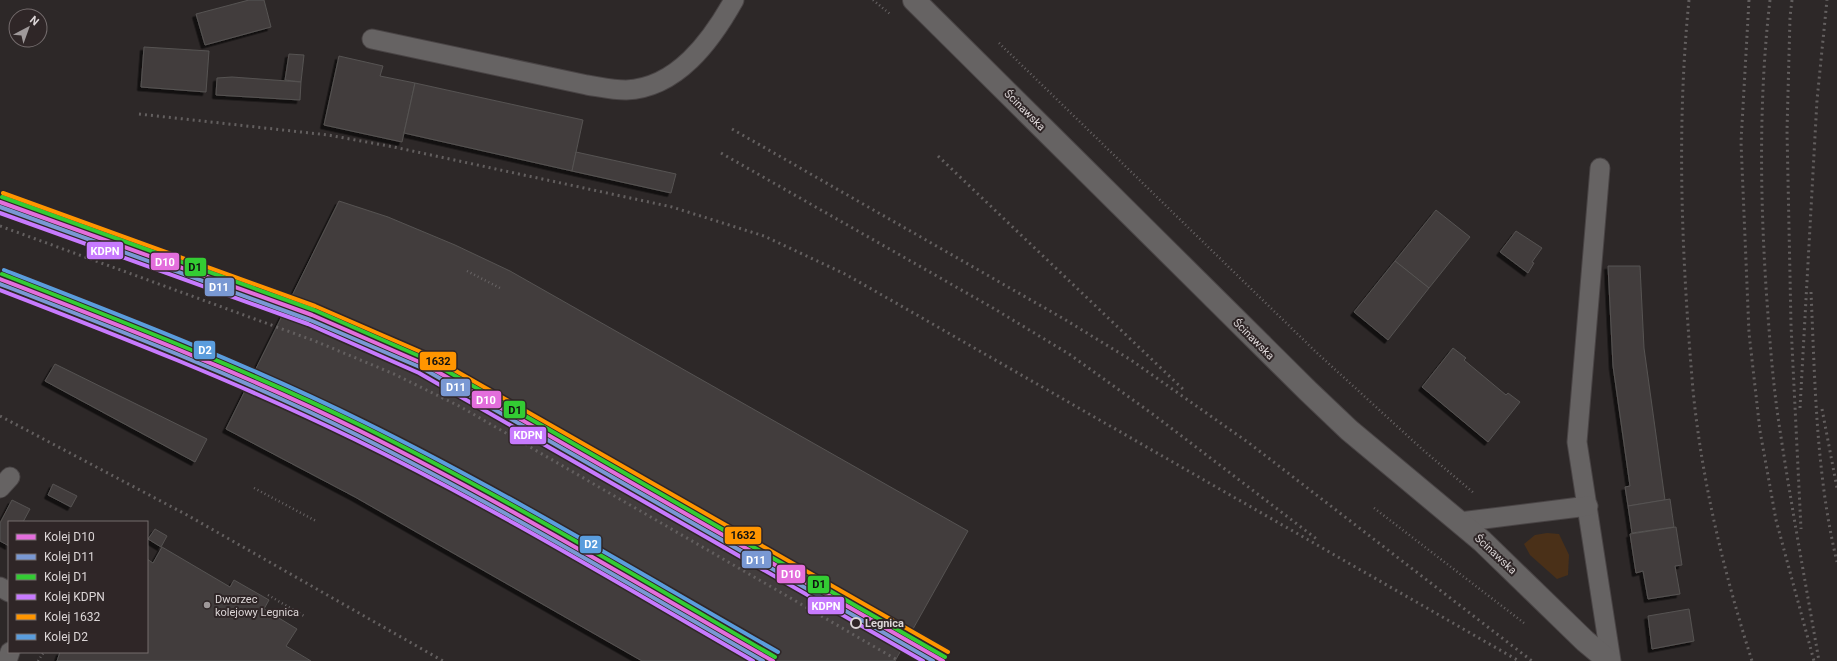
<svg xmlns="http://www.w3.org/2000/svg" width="1837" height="661" font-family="Roboto,sans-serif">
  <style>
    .green { fill: #4a3018 }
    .building { fill: #423e3e; stroke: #565352; filter: url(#shadow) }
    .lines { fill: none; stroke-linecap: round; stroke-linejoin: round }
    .lane-casing { stroke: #494445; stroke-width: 21 }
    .street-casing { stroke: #494445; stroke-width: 24 }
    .path { stroke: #686465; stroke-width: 2.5; stroke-dasharray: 1 3; stroke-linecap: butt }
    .lane { stroke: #666363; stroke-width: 19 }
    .street { stroke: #666363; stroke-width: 22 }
    .rail { stroke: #635f5f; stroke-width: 3; stroke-dasharray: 2 4; stroke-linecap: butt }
    .rail-1-casing { stroke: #2f2627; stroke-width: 7 }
    .rail-2-casing { stroke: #2f2627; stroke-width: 7 }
    .rail-3-casing { stroke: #2f2627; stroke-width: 7 }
    .rail-4-casing { stroke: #2f2627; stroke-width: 7 }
    .rail-5-casing { stroke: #2f2627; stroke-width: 7 }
    .rail-6-casing { stroke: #2f2627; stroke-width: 7 }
    .rail-1 { stroke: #e36edc; stroke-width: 4 }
    .rail-2 { stroke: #7998d3; stroke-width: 4 }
    .rail-3 { stroke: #3c3; stroke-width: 4 }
    .rail-4 { stroke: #c77afe; stroke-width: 4 }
    .rail-5 { stroke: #ff9500; stroke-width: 4 }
    .rail-6 { stroke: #5a9ddd; stroke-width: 4 }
    .poi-dot { fill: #9f999a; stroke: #2f2627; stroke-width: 1.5 }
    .stop-dot { fill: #2f2627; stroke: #dcd6d7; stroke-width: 2 }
    .labels { text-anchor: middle; stroke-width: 4; stroke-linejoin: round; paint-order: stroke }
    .street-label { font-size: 11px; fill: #dcd6d7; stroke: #2f2627 }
    .poi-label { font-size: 11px; fill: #dcd6d7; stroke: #2f2627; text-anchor: start }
    .stop-label { font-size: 11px; font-weight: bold; fill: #dcd6d7; stroke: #2f2627; text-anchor: start }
    .line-badge { stroke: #2f2627; stroke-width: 1.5 }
    .badge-label { font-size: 11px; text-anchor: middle; font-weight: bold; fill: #fff }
    .pale-badge-label { font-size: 11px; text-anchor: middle; font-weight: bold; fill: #111 }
  </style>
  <defs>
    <filter id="shadow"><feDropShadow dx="-3.5" dy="3.5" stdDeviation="0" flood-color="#0009"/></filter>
  </defs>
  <rect width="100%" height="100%" fill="#2d2828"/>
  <polygon class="green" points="1547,533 1559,534 1569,555 1568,575 1557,579 1530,555 1524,544 1535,535"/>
  <g class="building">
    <polygon points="249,0 264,0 271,27 205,45 196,14"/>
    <polygon points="144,47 209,51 206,92 141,87"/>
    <polygon points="289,54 304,55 301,82 285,80"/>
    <polygon points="339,56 383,66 380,76 415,83 402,142 324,125"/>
    <polygon points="232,77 301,82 300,100 216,95 217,78"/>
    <polygon points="415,83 583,120 572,171 404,133"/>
    <polygon points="576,152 676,174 671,193 572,171"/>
    <polygon points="339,201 388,217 455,245 510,271 968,531 895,661 642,661 355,497 226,429"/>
    <polygon points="1436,210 1470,237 1429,288 1395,261"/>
    <polygon points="1516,231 1542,248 1532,262 1534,263 1528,273 1500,252"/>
    <polygon points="1395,261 1429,288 1388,340 1354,312"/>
    <polygon points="1608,266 1640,266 1644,348 1665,500 1628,506 1625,487 1630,486 1613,366"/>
    <polygon points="1453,348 1466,358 1464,360 1506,395 1508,393 1520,402 1488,442 1422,387"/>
    <polygon points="55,364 207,439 195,462 45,381"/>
    <polygon points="53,484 77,496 71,507 48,495"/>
    <polygon points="1670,499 1674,527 1632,533 1628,506"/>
    <polygon points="12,500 30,509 23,522 9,522 9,546 0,541 0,523"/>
    <polygon points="1676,527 1682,565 1675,566 1680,594 1648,599 1643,571 1636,573 1630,534"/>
    <polygon points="155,529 167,536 161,547 148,539"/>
    <polygon points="162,547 230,587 234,580 269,600 264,609 297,629 286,646 311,661 57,661 60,652 147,652 147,559 153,563"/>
    <polygon points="1689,609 1694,641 1652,649 1648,616"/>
  </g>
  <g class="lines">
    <g class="lane-casing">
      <g id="lane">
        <path d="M372 39 587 85C600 87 613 90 626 90 677 88 711 41 734 0"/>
        <polyline points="1600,168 1577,442 1611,661"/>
        <polyline points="0,488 10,477"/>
        <polyline points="1460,522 1588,506"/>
        <polyline points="0,587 9,592"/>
        <polyline points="7,661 10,652"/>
      </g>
    </g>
    <g class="street-casing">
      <polyline id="street" points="914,0 1308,391 1349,430 1482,541 1585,641 1609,661"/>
    </g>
    <g class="path">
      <polyline points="873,0 890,14"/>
      <polyline points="999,43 1316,352 1423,450 1475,494"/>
      <polyline points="467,271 500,288"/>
      <polyline points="254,488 316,521"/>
      <polyline points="1374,508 1524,623 1526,621"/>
      <polyline points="268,595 304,616"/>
      <polyline points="38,661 44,652"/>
    </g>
    <use href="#lane" class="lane"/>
    <use href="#street" class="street"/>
    <g class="rail">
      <path d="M1689 0C1676 130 1682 260 1693 390 1702 482 1724 573 1752 661"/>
      <polyline points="1749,0 1741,142 1749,333 1760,431 1776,520 1814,661"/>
      <path d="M1770 0C1759 95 1760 192 1766 287 1769 330 1772 374 1778 417 1790 499 1805 580 1819 661"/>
      <polyline points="1792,0 1790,17 1787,131 1791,325 1801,529"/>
      <polyline points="139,114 328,135 394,147 672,207 764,236 845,274 903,307 1519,661"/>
      <polyline points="732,129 1064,319 1131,360 1249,443 1532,661"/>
      <polyline points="721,153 993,308 1069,354 1154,415 1318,540"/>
      <polyline points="938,156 1185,391"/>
      <polyline points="0,226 315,341 394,374 461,407 899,661"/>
      <path d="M1811 292C1815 381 1816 475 1837 562"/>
      <polyline points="1800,408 1817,100 1827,0"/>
      <polyline points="1822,409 1837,488"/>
      <polyline points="0,416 187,515 443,661"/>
    </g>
    <g class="rail-1-casing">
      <g id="rail-1">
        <polyline points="0,202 312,315 424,364 943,661"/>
        <path d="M0 279C121 326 243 373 360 431 501 501 636 583 773 661"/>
      </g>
    </g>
    <g class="rail-2-casing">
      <g id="rail-2">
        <polyline points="0,207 310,320 422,368 933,661"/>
        <path d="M0 284C121 331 243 378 359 436 497 505 629 584 763 661"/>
      </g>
    </g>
    <g class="rail-3-casing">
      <g id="rail-3">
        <polyline points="2,197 314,310 426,359 945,657"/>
        <path d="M2 274C123 322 245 369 362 426 503 496 639 578 775 657"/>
      </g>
    </g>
    <g class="rail-4-casing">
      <g id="rail-4">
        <polyline points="0,213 308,324 419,373 923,661"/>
        <path d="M0 290C119 336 239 383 354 439 491 506 621 585 753 661"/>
      </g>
    </g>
    <g class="rail-5-casing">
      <polyline id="rail-5" points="3,193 315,306 428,355 948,652"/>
    </g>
    <g class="rail-6-casing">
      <path id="rail-6" d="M4 270C125 317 247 364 364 422 506 492 641 574 778 652"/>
    </g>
    <use href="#rail-1" class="rail-1"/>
    <use href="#rail-2" class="rail-2"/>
    <use href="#rail-3" class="rail-3"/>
    <use href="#rail-4" class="rail-4"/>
    <use href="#rail-5" class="rail-5"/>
    <use href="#rail-6" class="rail-6"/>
  </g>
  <circle class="poi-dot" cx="207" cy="605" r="4"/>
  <circle class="stop-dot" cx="856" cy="623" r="5"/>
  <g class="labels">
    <g class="street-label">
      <text transform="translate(1025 110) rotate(45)" y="4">Ścinawska</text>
      <text transform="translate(1254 339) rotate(45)" y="4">Ścinawska</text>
      <text transform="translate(1496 554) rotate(43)" y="4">Ścinawska</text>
    </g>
    <g class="poi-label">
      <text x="215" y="603">Dworzec<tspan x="215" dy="13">kolejowy Legnica</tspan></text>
    </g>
    <g class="stop-label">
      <text x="865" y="627">Legnica</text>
    </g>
  </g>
  <g class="line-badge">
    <rect x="86" y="241" width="38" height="19" rx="4" fill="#c77afe"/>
    <rect x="150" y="252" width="30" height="19" rx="4" fill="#e36edc"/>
    <rect x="184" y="257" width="23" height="20" rx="4" fill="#3c3"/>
    <rect x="204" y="277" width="31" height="20" rx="4" fill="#7998d3"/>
    <rect x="193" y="340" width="23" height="20" rx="4" fill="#5a9ddd"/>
    <rect x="419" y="351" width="38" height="20" rx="4" fill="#ff9500"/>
    <rect x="440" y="378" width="31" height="19" rx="4" fill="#7998d3"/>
    <rect x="471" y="390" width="31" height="19" rx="4" fill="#e36edc"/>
    <rect x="503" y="400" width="23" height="19" rx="4" fill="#3c3"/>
    <rect x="509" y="426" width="38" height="19" rx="4" fill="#c77afe"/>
    <rect x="724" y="526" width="38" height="19" rx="4" fill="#ff9500"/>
    <rect x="579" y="535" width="23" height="19" rx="4" fill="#5a9ddd"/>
    <rect x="741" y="550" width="31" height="19" rx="4" fill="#7998d3"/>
    <rect x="776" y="564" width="30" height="20" rx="4" fill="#e36edc"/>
    <rect x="807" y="575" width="23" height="19" rx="4" fill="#3c3"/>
    <rect x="807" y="596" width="38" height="19" rx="4" fill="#c77afe"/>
  </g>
  <g class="badge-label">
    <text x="105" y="255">KDPN</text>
    <text x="165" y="266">D10</text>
    <text x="219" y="291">D11</text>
    <text x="205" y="354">D2</text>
    <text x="456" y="391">D11</text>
    <text x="486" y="404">D10</text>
    <text x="528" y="439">KDPN</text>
    <text x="591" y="548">D2</text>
    <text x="756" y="564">D11</text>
    <text x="791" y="578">D10</text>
    <text x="826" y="610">KDPN</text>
  </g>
  <g class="pale-badge-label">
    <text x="195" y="271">D1</text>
    <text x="438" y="365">1632</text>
    <text x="515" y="414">D1</text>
    <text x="743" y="539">1632</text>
    <text x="819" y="588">D1</text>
  </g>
  <rect x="8" y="521" width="140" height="132" fill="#2f2627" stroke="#746c6d"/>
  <rect x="16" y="534" width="20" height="6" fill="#e36edc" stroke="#746c6d"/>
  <text x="44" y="541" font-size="12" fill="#dcd6d7">Kolej D10</text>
  <rect x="16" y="554" width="20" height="6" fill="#7998d3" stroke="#746c6d"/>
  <text x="44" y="561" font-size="12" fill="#dcd6d7">Kolej D11</text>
  <rect x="16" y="574" width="20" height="6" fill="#33cc33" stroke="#746c6d"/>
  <text x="44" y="581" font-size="12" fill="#dcd6d7">Kolej D1</text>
  <rect x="16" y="594" width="20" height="6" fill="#c77afe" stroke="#746c6d"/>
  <text x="44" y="601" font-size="12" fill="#dcd6d7">Kolej KDPN</text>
  <rect x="16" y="614" width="20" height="6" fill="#ff9500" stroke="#746c6d"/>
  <text x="44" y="621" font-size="12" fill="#dcd6d7">Kolej 1632</text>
  <rect x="16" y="634" width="20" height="6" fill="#5a9ddd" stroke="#746c6d"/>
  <text x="44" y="641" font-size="12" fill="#dcd6d7">Kolej D2</text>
  <g transform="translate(28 28) rotate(41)"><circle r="19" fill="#2f2627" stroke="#746c6d"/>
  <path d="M0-3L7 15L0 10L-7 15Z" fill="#9f999a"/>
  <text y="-6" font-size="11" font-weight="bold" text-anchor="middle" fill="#dcd6d7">N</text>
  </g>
</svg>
